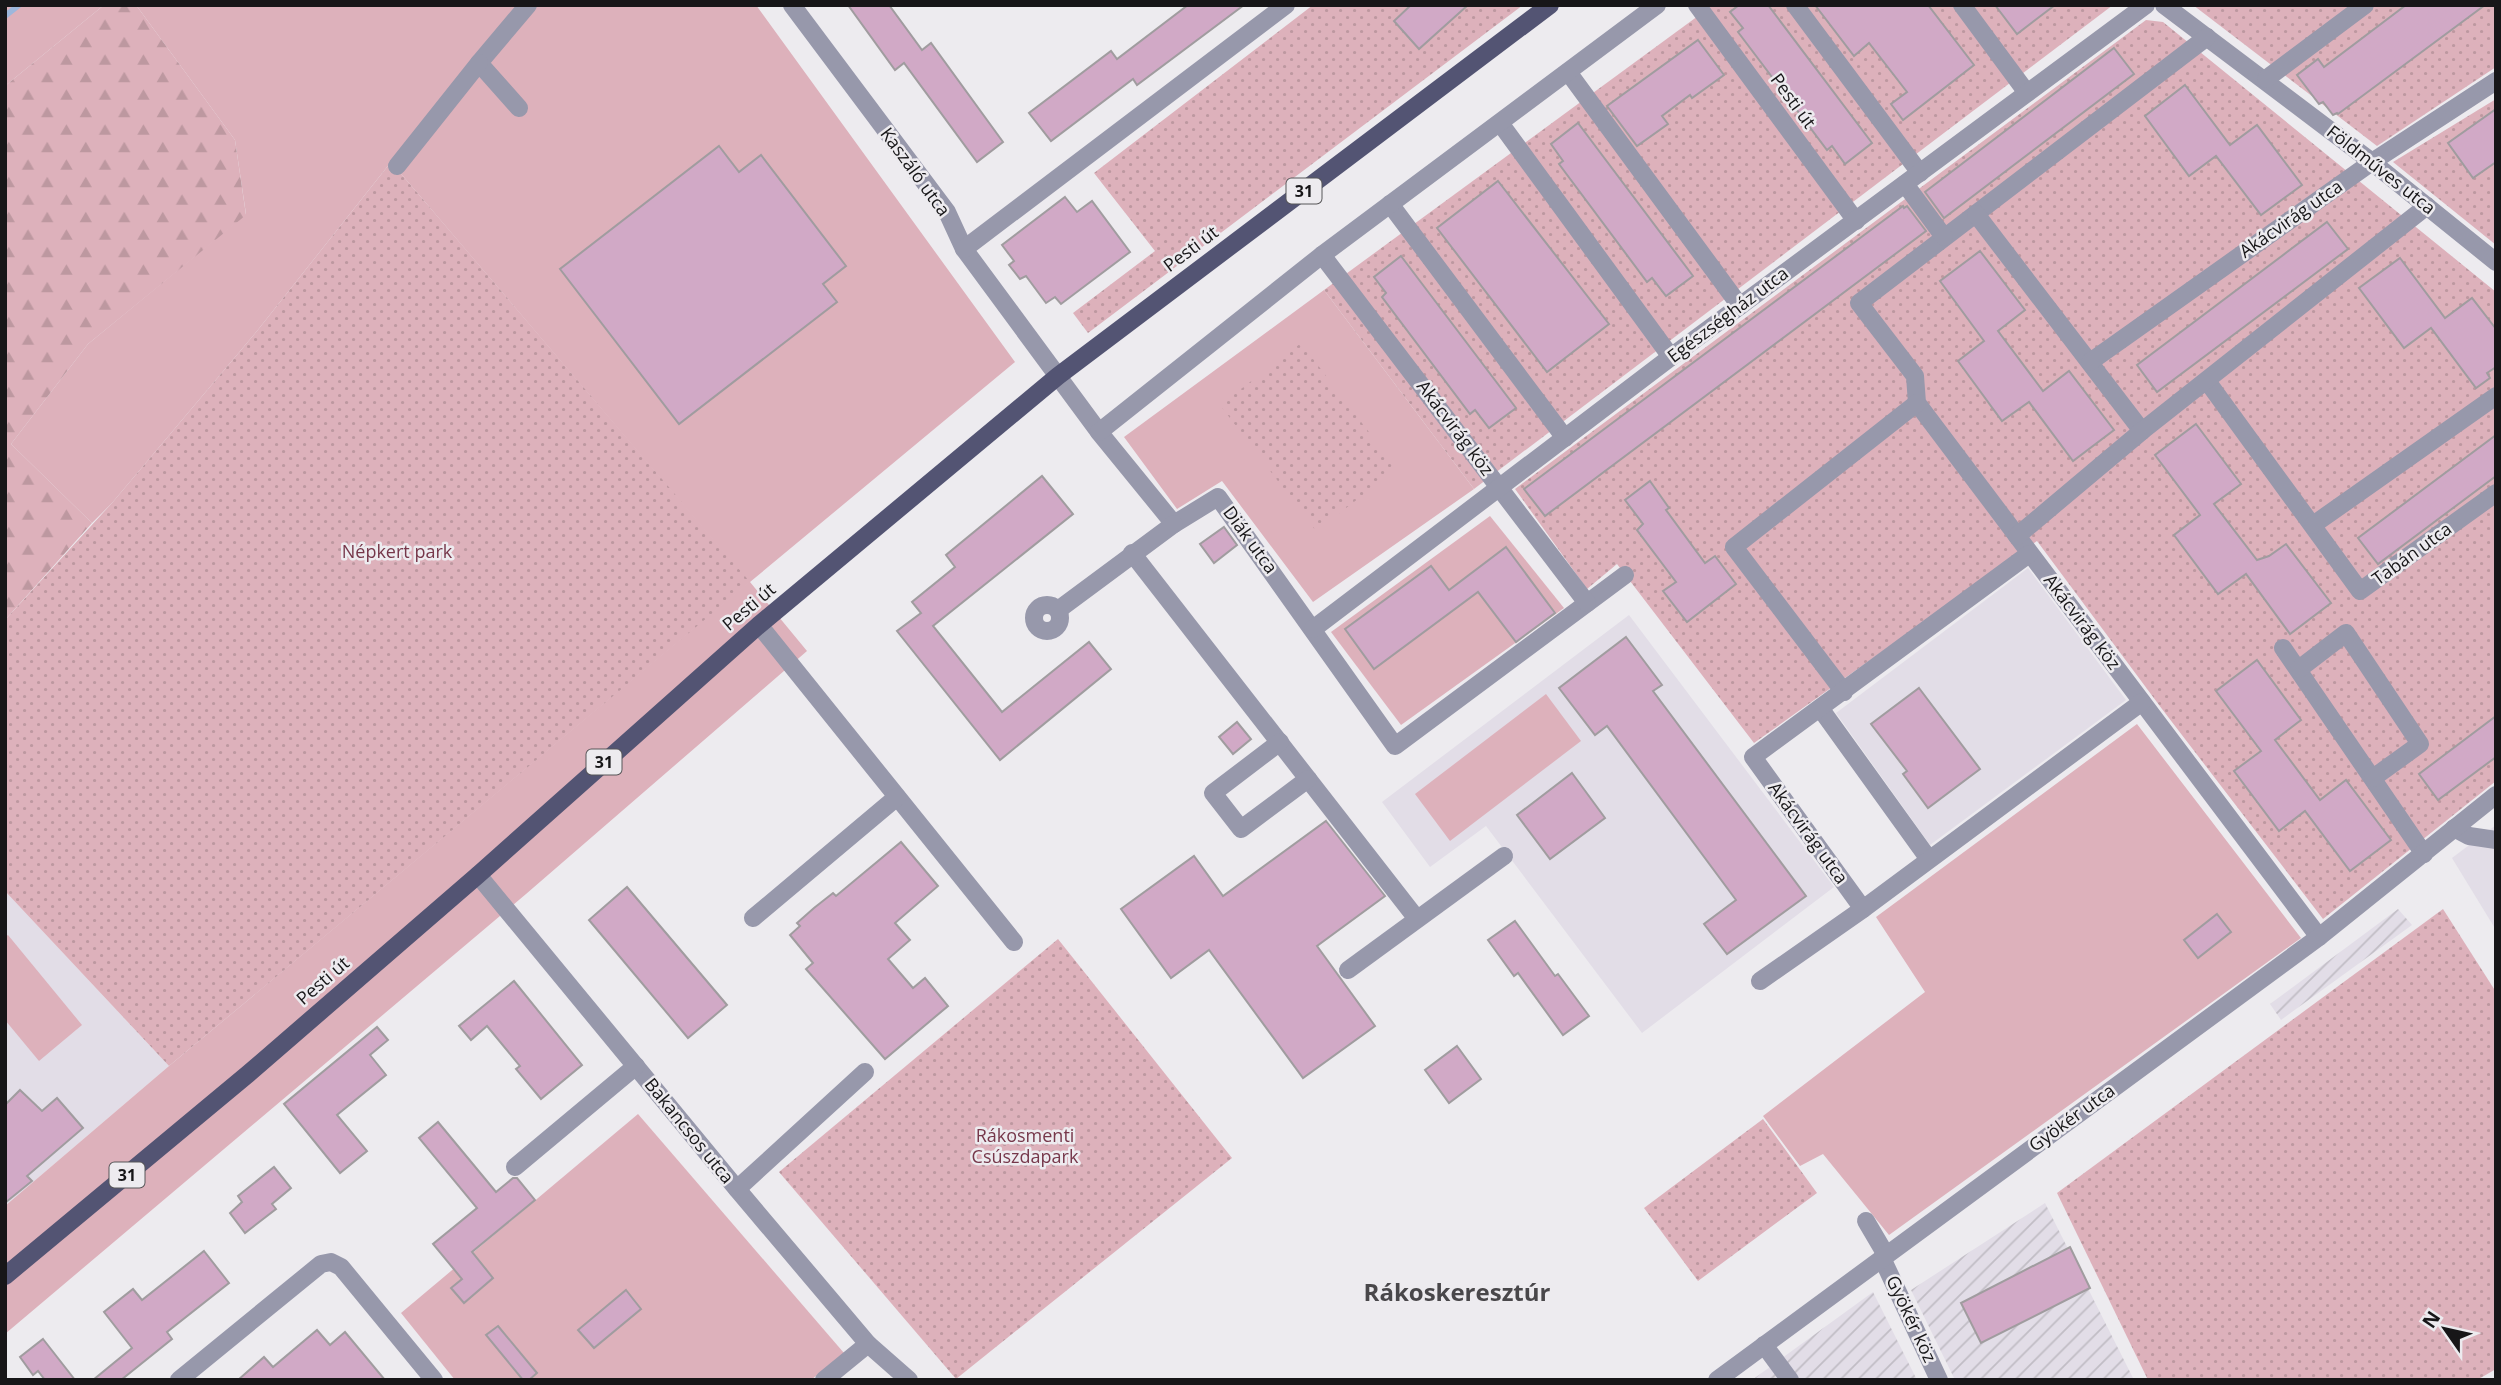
<svg xmlns="http://www.w3.org/2000/svg" width="2501" height="1385" font-family="'Open Sans',sans-serif">
  <style>
    .built { fill: #e2dde7 }
    .industrial { fill: url(#industrial-furrows) }
    .green { fill: #ddb1bb }
    .forest { fill: url(#forest-firs) }
    .park { fill: url(#park-dots) }
    .lines { fill: none; stroke-linecap: round; stroke-linejoin: round }
    .stream { stroke: #9cb7dc; stroke-width: 6 }
    .building { fill: #d1a9c6; stroke: #a09c9f; stroke-width: 2 }
    .minor { stroke: #9798ab; stroke-width: 18 }
    .major { stroke: #535473; stroke-width: 18 }
    .labels { text-anchor: middle; stroke-width: 5; stroke-linejoin: round; paint-order: stroke }
    .shield { fill: #edebef; stroke: #575658; stroke-width: 2 }
    .shield-label { font-size: 16px; font-weight: bold; fill: #171618 }
    .street-label { font-size: 18px; fill: #171618; stroke: #edebef }
    .park-label { font-size: 18px; fill: #76374a; stroke: #edebef }
    .district-label { font-size: 24px; font-weight: bold; fill: #49474a; stroke: #edebef }
  </style>
  <defs>
    <pattern id="industrial-furrows" width="10" height="10" patternUnits="userSpaceOnUse" patternTransform="scale(1.75)"><rect width="10" height="10" fill="#e2dde7"/><path d="M-1 1l2-2M0 10L10 0M9 11l2-2" fill="none" stroke="#c1bdc5"/></pattern>
    <pattern id="forest-firs" width="22" height="20" patternUnits="userSpaceOnUse" patternTransform="scale(1.75)"><rect width="22" height="20" fill="#ddb1bb"/><path d="M5 1l3.5 6h-7zM16 11l3.5 6h-7z" fill="#bd98a0"/></pattern>
    <pattern id="park-dots" width="8" height="8" patternUnits="userSpaceOnUse" patternTransform="scale(1.75)"><rect width="8" height="8" fill="#ddb1bb"/><path d="M2 2h.1M6 6h.1" fill="none" stroke="#bd98a0" stroke-width="1.8" stroke-linecap="round"/></pattern>
  </defs>
  <rect width="100%" height="100%" fill="#edebef"/>
  <g class="built">
    <polygon points="2028,568 2126,700 1930,845 1836,713"/>
    <polygon points="1629,615 1834,887 1642,1033 1486,826 1430,867 1382,802"/>
    <polygon points="2496,825 2496,930 2452,858"/>
    <polygon points="5,891 169,1066 5,1206"/>
  </g>
  <g class="industrial">
    <polygon points="2398,909 2412,925 2281,1020 2270,1004"/>
    <polygon points="2045,1203 2134,1380 1955,1380 1911,1290"/>
    <polygon points="1873,1292 1917,1380 1752,1380"/>
  </g>
  <g class="green">
    <polygon points="5,5 104,5 5,86"/>
    <polygon points="136,5 756,5 1015,362 750,582 807,651 526,894 5,1334 5,1206 169,1066 749,582 391,162 257,331 112,503 92,523 11,444 88,344 246,214 235,140"/>
    <polygon points="1324,290 1474,489 1313,602 1222,481 1177,509 1124,437"/>
    <polygon points="1490,516 1564,608 1401,725 1331,632"/>
    <polygon points="1546,694 1581,741 1450,841 1415,794"/>
    <polygon points="2137,724 2301,938 1889,1235 1823,1154 1800,1166 1763,1116 1925,992 1876,917"/>
    <polygon points="8,935 82,1025 39,1061 5,1020 5,937"/>
    <polygon points="638,1114 844,1353 811,1380 455,1380 401,1313"/>
  </g>
  <polygon class="forest" points="104,5 136,5 235,140 246,215 88,344 11,444 92,523 5,620 5,86"/>
  <g class="park">
    <polygon points="1313,5 1523,5 1088,333 1073,313 1155,251 1094,173"/>
    <polygon points="1713,5 2113,5 1474,489 1324,290"/>
    <polygon points="2193,5 2496,5 2496,67 2377,146"/>
    <polygon points="2146,20 2163,22 2496,292 2496,781 2323,919 2162,709 2037,541 1754,743 1617,564 1587,589 1515,489"/>
    <polygon points="2496,99 2496,245 2393,162"/>
    <polygon points="391,162 750,582 169,1066 5,891 5,620 112,503 257,331"/>
    <polygon points="1301,343 1397,469 1316,531 1220,405"/>
    <polygon points="2443,909 2496,992 2496,1369 2477,1380 2148,1380 2057,1193"/>
    <polygon points="1058,939 1232,1158 956,1379 779,1172"/>
    <polygon points="1763,1119 1817,1193 1698,1281 1644,1208"/>
  </g>
  <g class="lines">
    <polyline class="stream" points="5,16 19,5"/>
  </g>
  <g class="building">
    <polygon points="848,5 889,5 922,50 931,43 1003,142 977,162 904,63 895,70"/>
    <polygon points="1188,5 1244,5 1137,85 1133,79 1051,141 1029,113 1111,51 1117,59"/>
    <polygon points="1411,5 1468,5 1419,49 1394,21"/>
    <polygon points="1739,5 1768,5 1872,143 1845,164 1832,146 1827,150 1738,32 1743,28 1730,12"/>
    <polygon points="1815,5 1928,5 1974,65 1903,120 1891,104 1907,92 1869,43 1854,56"/>
    <polygon points="1995,5 2055,5 2017,34"/>
    <polygon points="2406,5 2485,5 2338,114 2337,113 2333,115 2323,102 2319,104 2297,75 2318,59 2324,67"/>
    <polygon points="1698,40 1724,75 1692,98 1690,95 1662,116 1668,124 1637,146 1607,106"/>
    <polygon points="2114,48 2134,74 1944,218 1925,192"/>
    <polygon points="2185,85 2230,145 2257,125 2302,185 2261,215 2216,156 2189,176 2145,116"/>
    <polygon points="2496,109 2496,162 2473,178 2448,143"/>
    <polygon points="1578,123 1693,276 1666,296 1652,278 1647,282 1559,164 1563,161 1551,144"/>
    <polygon points="719,146 739,172 761,155 846,266 823,284 837,302 679,424 560,269"/>
    <polygon points="1498,181 1609,324 1547,372 1437,228"/>
    <polygon points="1065,197 1077,212 1092,201 1130,252 1061,304 1055,297 1046,303 1026,276 1020,279 1009,265 1014,261 1002,245"/>
    <polygon points="1903,206 1904,208 1907,206 1926,231 1545,516 1524,489"/>
    <polygon points="2327,222 2348,249 2157,392 2137,365"/>
    <polygon points="1980,251 2025,310 1998,331 2043,391 2069,371 2114,430 2073,461 2029,402 2002,421 1958,361 1984,341 1940,281"/>
    <polygon points="1401,256 1516,408 1489,428 1475,410 1470,414 1382,297 1386,293 1374,277"/>
    <polygon points="2400,258 2445,318 2472,298 2496,329 2496,367 2487,373 2490,378 2476,388 2431,328 2404,348 2359,288"/>
    <polygon points="2196,424 2241,484 2214,504 2257,560 2269,556 2286,544 2331,603 2290,634 2246,574 2218,594 2174,535 2200,515 2155,455"/>
    <polygon points="2496,435 2496,476 2378,564 2358,538"/>
    <polygon points="1042,476 1073,514 933,626 1002,712 1089,642 1111,669 1000,760 897,631 921,613 912,602 955,567 946,555"/>
    <polygon points="1650,481 1669,508 1666,510 1705,563 1715,556 1736,584 1687,622 1663,591 1676,582 1637,530 1643,524 1625,500"/>
    <polygon points="1224,527 1237,545 1214,563 1200,544"/>
    <polygon points="1506,547 1555,613 1516,642 1478,592 1374,669 1345,629 1431,566 1449,590"/>
    <polygon points="1626,637 1662,685 1653,691 1806,896 1727,954 1704,924 1736,900 1607,726 1595,735 1559,688"/>
    <polygon points="2257,660 2301,720 2275,740 2320,800 2346,780 2391,840 2350,871 2305,811 2279,831 2234,771 2261,751 2216,691"/>
    <polygon points="1919,688 1980,769 1928,808 1903,774 1907,771 1871,724"/>
    <polygon points="2496,716 2496,757 2438,800 2419,774"/>
    <polygon points="1237,722 1251,739 1233,754 1219,737"/>
    <polygon points="1572,773 1605,818 1550,859 1517,815"/>
    <polygon points="1326,821 1385,896 1317,946 1375,1026 1303,1078 1209,950 1171,978 1121,909 1194,856 1223,896"/>
    <polygon points="901,842 938,886 895,923 910,940 888,959 913,988 925,978 948,1006 885,1059 806,969 813,963 790,935 800,926 797,923 814,908 833,893 836,896"/>
    <polygon points="627,887 727,1005 688,1038 589,920"/>
    <polygon points="2217,914 2231,932 2198,958 2184,940"/>
    <polygon points="1515,921 1555,976 1558,974 1589,1016 1563,1035 1518,973 1514,976 1488,940"/>
    <polygon points="514,981 582,1065 541,1099 516,1069 520,1066 487,1026 471,1040 459,1026"/>
    <polygon points="377,1027 388,1040 370,1055 386,1075 337,1115 367,1151 340,1173 284,1104"/>
    <polygon points="1457,1046 1481,1079 1449,1103 1425,1070"/>
    <polygon points="20,1090 42,1111 57,1098 83,1128 27,1176 32,1181 5,1203 5,1105"/>
    <polygon points="438,1122 496,1192 513,1178 517,1178 535,1200 472,1252 493,1278 464,1303 451,1288 462,1279 433,1244 477,1208 419,1138"/>
    <polygon points="274,1167 291,1188 272,1204 276,1209 245,1233 230,1213 242,1202 238,1196"/>
    <polygon points="2070,1247 2090,1288 1981,1343 1961,1303"/>
    <polygon points="204,1251 229,1283 167,1332 172,1339 121,1380 93,1380 132,1348 104,1312 133,1289 142,1300"/>
    <polygon points="626,1290 641,1309 594,1348 578,1330"/>
    <polygon points="498,1326 537,1373 529,1380 523,1380 486,1335"/>
    <polygon points="317,1330 330,1345 345,1332 385,1380 238,1380 264,1357 273,1367"/>
    <polygon points="43,1339 75,1380 45,1380 38,1371 33,1375 20,1357"/>
  </g>
  <g class="lines">
    <g class="minor">
      <polyline points="792,5 947,212 964,249 1099,432 1174,524 1218,497 1395,746 1625,575"/>
      <polyline points="1697,5 1856,221"/>
      <polyline points="1795,5 1920,173"/>
      <polyline points="1962,5 2027,93"/>
      <polyline points="2164,5 2372,162 2496,262"/>
      <polyline points="2207,37 1859,303 1915,376 1917,403 2319,937"/>
      <polyline points="1568,72 1740,306"/>
      <polyline points="2266,79 2365,5"/>
      <polyline points="519,108 479,63 528,5"/>
      <polyline points="1500,123 1671,357"/>
      <polyline points="397,166 479,63"/>
      <polyline points="1905,184 1944,237"/>
      <polyline points="1390,204 1565,438"/>
      <polyline points="1976,214 2142,431"/>
      <polyline points="964,249 1286,5"/>
      <polyline points="1322,255 1587,603"/>
      <polyline points="2090,362 2372,162 2496,81"/>
      <polyline points="2207,381 2360,591 2496,493"/>
      <polyline points="1099,432 1322,255 1657,5"/>
      <polyline points="2313,525 2496,396"/>
      <polyline points="2017,536 2142,431 2427,206"/>
      <polyline points="1132,553 1417,919"/>
      <circle cx="1047" cy="618" r="13"/>
      <polyline points="1058,610 1174,524"/>
      <polyline points="759,625 1014,942"/>
      <polyline points="1313,629 1671,357 2146,5"/>
      <polyline points="2283,648 2424,854"/>
      <polyline points="2299,669 2346,633 2420,744 2373,778"/>
      <polyline points="1844,692 1734,547 1917,403"/>
      <polyline points="1820,708 1928,858"/>
      <polyline points="1280,742 1213,793 1241,829 1308,779"/>
      <polyline points="2454,828 2469,836 2496,840"/>
      <polyline points="478,875 737,1189 868,1344 909,1380"/>
      <polyline points="1863,909 1753,757 2029,554"/>
      <polyline points="753,918 897,797"/>
      <polyline points="1348,970 1504,856"/>
      <polyline points="1760,981 1863,909 2142,702"/>
      <polyline points="515,1167 636,1066"/>
      <polyline points="737,1189 865,1072"/>
      <polyline points="1866,1221 1886,1255"/>
      <polyline points="1882,1258 1939,1380"/>
      <polyline points="1764,1345 1790,1380"/>
      <polyline points="179,1380 321,1264 331,1262 341,1267 434,1380"/>
      <polyline points="824,1380 868,1344"/>
      <polyline points="1717,1380 2319,937 2496,795"/>
    </g>
    <polyline class="major" points="5,1276 248,1074 478,875 759,625 1058,376 1550,5"/>
  </g>
  <g class="labels">
    <g class="shield">
      <rect x="1286.5" y="178.5" width="35" height="25" rx="5"/>
      <rect x="586.5" y="749.5" width="35" height="25" rx="5"/>
      <rect x="109.5" y="1162.5" width="35" height="25" rx="5"/>
    </g>
    <g class="shield-label">
      <text x="1304" y="197">31</text>
      <text x="604" y="768">31</text>
      <text x="127" y="1181">31</text>
    </g>
    <g class="street-label">
      <text transform="translate(1793 101) rotate(54)" y="6">Pesti út</text>
      <text transform="translate(2381 170) rotate(38)" y="6">Földműves utca</text>
      <text transform="translate(915 172) rotate(54)" y="6">Kaszáló utca</text>
      <text transform="translate(2291 219) rotate(-35)" y="6">Akácvirág utca</text>
      <text transform="translate(1191 249) rotate(-37)" y="6">Pesti út</text>
      <text transform="translate(1728 315) rotate(-37)" y="6">Egészségház utca</text>
      <text transform="translate(1455 428) rotate(53)" y="6">Akácvirág köz</text>
      <text transform="translate(1250 540) rotate(54)" y="6">Diák utca</text>
      <text transform="translate(2412 554) rotate(-36)" y="6">Tabán utca</text>
      <text transform="translate(749 607) rotate(-40)" y="6">Pesti út</text>
      <text transform="translate(2082 622) rotate(53)" y="6">Akácvirág köz</text>
      <text transform="translate(1808 833) rotate(54)" y="6">Akácvirág utca</text>
      <text transform="translate(323 981) rotate(-41)" y="6">Pesti út</text>
      <text transform="translate(2072 1118) rotate(-36)" y="6">Gyökér utca</text>
      <text transform="translate(689 1131) rotate(51)" y="6">Bakancsos utca</text>
      <text transform="translate(1911 1319) rotate(65)" y="6">Gyökér köz</text>
    </g>
    <g class="park-label">
      <text x="397" y="558">Népkert park</text>
      <text x="1025" y="1142">Rákosmenti<tspan x="1025" dy="21">Csúszdapark</tspan></text>
    </g>
    <g class="district-label">
      <text x="1457" y="1301">Rákoskeresztúr</text>
    </g>
  </g>
  <rect width="2501" height="1385" fill="none" stroke="#171618" stroke-width="14"/>
  <g transform="translate(2445 1329) rotate(304)" stroke="#edebef" stroke-width="5" paint-order="stroke">
  <path d="M0-5L12 26L0 18L-12 26Z" fill="#171618"/>
  <text y="-10" font-size="19" font-weight="bold" text-anchor="middle" fill="#171618">N</text>
  </g>
</svg>
